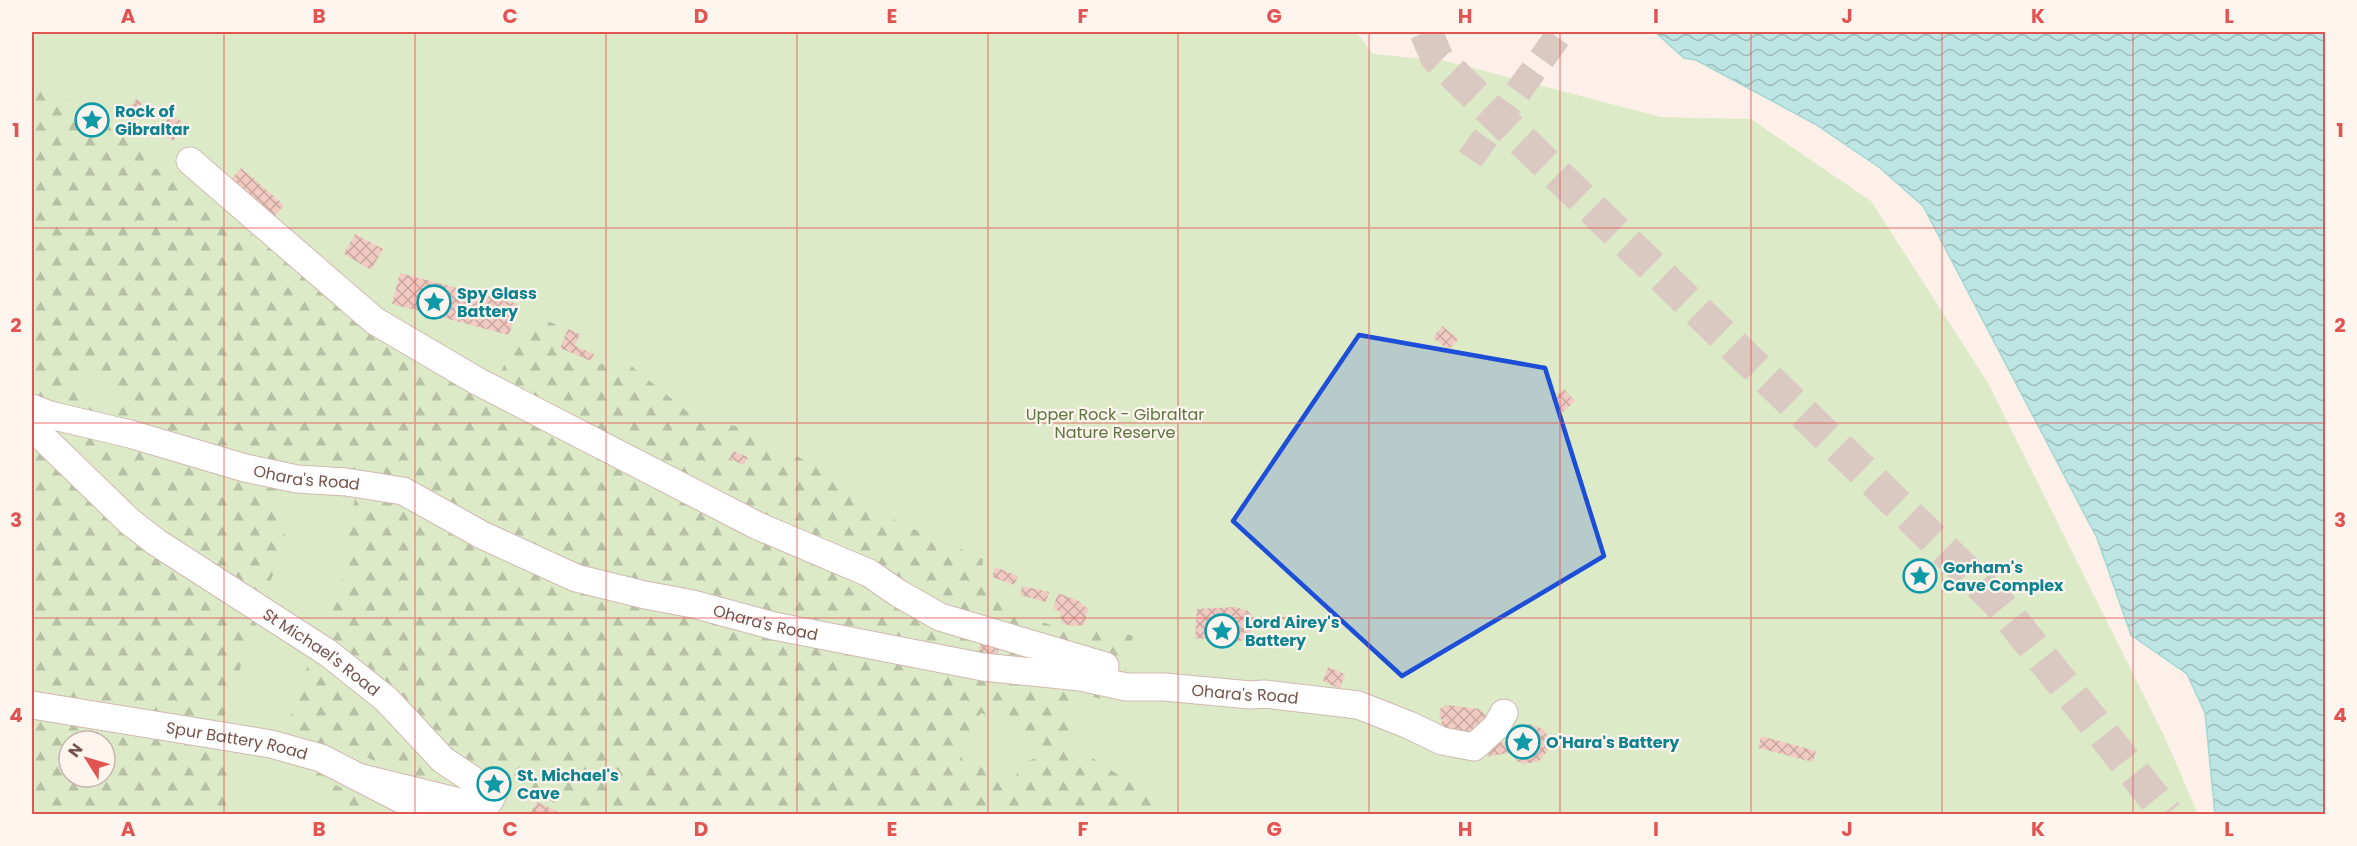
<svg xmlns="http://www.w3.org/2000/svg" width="2357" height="846" font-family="Poppins,sans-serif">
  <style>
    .green { fill: #dceac7; fill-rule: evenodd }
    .forest { fill: url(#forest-firs); fill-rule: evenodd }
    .water { fill: url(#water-waves); stroke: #a3d7d4; stroke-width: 1.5 }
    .building { fill: url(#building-cross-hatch) }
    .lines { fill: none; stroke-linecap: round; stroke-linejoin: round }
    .minor-tunnel { stroke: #dac9c1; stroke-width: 27; stroke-dasharray: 27 14; stroke-linecap: butt }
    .major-tunnel { stroke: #dac9c1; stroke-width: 33; stroke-dasharray: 33 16; stroke-linecap: butt }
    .minor-casing { stroke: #d0b9b1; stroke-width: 29 }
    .minor { stroke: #fff; stroke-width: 27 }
    .marked { fill: #1d4ed8; fill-opacity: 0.2; stroke: #1d4ed8; stroke-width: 4.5; stroke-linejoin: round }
    .grid { fill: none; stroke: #e25452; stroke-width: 1.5; stroke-opacity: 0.55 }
    .labels { text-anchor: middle; stroke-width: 4.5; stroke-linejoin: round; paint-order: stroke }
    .culture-label { font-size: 16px; font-weight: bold; fill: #0d838f; stroke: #fef5ef; text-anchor: start }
    .park-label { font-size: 16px; fill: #5c7541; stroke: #fef5ef }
    .street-label { font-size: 16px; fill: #76534d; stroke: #fef5ef }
    .neatline { fill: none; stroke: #e25452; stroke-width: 2 }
    .grid-label { font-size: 20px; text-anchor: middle; font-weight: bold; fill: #e25452 }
  </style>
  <defs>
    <pattern id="forest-firs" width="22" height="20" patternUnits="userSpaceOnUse" patternTransform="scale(1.5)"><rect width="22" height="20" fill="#dceac7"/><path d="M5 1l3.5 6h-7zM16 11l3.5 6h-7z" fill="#b7c0a4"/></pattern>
    <pattern id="water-waves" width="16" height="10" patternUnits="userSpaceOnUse" patternTransform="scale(1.5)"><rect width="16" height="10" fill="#bde5e3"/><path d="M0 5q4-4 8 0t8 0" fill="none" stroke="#9ebcba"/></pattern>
    <pattern id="building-cross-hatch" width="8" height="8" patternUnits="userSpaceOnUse" patternTransform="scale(1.5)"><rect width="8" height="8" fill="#f1cac1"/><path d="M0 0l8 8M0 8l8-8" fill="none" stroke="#c8a79f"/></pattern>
  </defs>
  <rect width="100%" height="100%" fill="#fcf0e8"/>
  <path class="green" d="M32 32H1356L1373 54 1446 61 1661 117 1751 119 1871 201 1988 383 2166 740 2198 814H32ZM69 741H105V777H69Z"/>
  <path class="forest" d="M32 77 73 102 124 113 137 135V147L156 169 175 175 369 326 488 394 533 314 563 328 554 352 590 369 619 356 693 416 752 430 826 473 900 523 983 559 982 579 1003 589 1006 609 1081 636 1093 622 1133 636 1118 704 1077 692 1069 743 1179 814H579L459 758 426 782 351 751 335 785 400 814H342L321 791 296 771 290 721 298 685 326 632 345 568 349 524 356 495 291 489 276 516 286 538 268 588 252 613 257 627 245 654 223 719 229 761 230 798 224 814H32ZM92 369 123 388 110 409 81 391 82 375ZM981 713 998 719 1013 737 1034 740 1044 755 1022 763 1010 789H1002C990 767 989 761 963 761L959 750 970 743 975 723ZM69 741H105V777H69Z"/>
  <polygon class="water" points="1655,32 2325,32 2325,814 2215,814 2205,713 2187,674 2131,635 2097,538 1923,206 1880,168 1815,124 1696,60 1684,58"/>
  <g class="building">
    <polygon points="136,99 142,103 136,111 130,107"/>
    <polygon points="173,117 181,121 181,128 173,141 159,133 167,120"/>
    <polygon points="241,168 284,205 272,219 229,182"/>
    <polygon points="355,234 383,249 371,270 344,254"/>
    <polygon points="400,273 518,304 509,335 392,304"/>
    <polygon points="1442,326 1458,339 1449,350 1433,338"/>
    <polygon points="568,329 580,334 575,346 594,354 591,361 560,348"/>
    <polygon points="1564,389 1575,401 1563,412 1552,400"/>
    <polygon points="733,451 748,457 744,465 730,459"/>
    <polygon points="995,567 1018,576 1014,585 992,577"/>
    <polygon points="1022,586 1049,592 1046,602 1020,595"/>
    <polygon points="1058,593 1079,601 1088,609 1084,625 1072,626 1062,623 1060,612 1053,608"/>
    <polygon points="1235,607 1248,611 1253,619 1255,627 1244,640 1235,642 1195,638 1197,609"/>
    <polygon points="982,640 1000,646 997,656 979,650"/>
    <polygon points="1328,667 1345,674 1340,689 1323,681"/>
    <polygon points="1445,705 1479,709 1488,717 1471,736 1439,732 1442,721 1439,715 1440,709"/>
    <polygon points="1530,724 1543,729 1547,735 1548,750 1539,761 1524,764 1517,761 1511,752 1489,757 1487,746 1509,741 1516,728"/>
    <polygon points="1761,736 1816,751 1813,762 1758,748"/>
    <polygon points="537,802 558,812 557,814 530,814"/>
  </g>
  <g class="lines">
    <polyline class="minor-tunnel" points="1470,159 1561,32"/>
    <polyline class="major-tunnel" points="1426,32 1437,58 1996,600 2167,814"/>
    <g class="minor-casing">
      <g id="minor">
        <polyline points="190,161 375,321 477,381 758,526 869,573 898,593 940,617 1105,666"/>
        <path id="s1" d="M32 408 50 415 130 434 245 468 297 479 346 482 403 491 482 535 576 578 645 595 693 604 774 626 983 667 1081 677 1126 687H1165L1250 695 1264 694 1358 705 1409 725 1442 741 1474 747 1496 727 1504 713"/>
        <path id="s2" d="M32 427 129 521 156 542 328 653 386 699 443 760 491 792 492 796C488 807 482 807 472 805L358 777"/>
        <path id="s3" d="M32 705 271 744 321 758 430 814"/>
      </g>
    </g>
    <use href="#minor" class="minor"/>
  </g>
  <path class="marked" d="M1359 335 1545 368 1604 556 1402 676 1233 521Z"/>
  <path class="grid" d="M224 32V814M415 32V814M606 32V814M797 32V814M988 32V814M1178 32V814M1369 32V814M1560 32V814M1751 32V814M1942 32V814M2133 32V814M32 228H2326M32 423H2326M32 618H2326"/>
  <defs>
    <g id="sight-ring" transform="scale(1.725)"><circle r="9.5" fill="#fef5ef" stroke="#0f9aa8" stroke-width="1.5"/><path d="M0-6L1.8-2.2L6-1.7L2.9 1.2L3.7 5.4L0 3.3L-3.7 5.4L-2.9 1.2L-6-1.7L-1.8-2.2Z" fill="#0f9aa8"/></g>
  </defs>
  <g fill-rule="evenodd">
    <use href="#sight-ring" x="92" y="120"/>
    <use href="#sight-ring" x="434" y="302"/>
    <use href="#sight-ring" x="1920" y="576"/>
    <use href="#sight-ring" x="1222" y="631"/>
    <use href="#sight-ring" x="1523" y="742"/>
    <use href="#sight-ring" x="494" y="784"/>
  </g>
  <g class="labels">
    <g class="culture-label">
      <text x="115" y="117">Rock of<tspan x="115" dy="18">Gibraltar</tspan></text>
      <text x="457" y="299">Spy Glass<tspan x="457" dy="18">Battery</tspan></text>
      <text x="1943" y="573">Gorham's<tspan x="1943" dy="18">Cave Complex</tspan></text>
      <text x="1245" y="628">Lord Airey's<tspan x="1245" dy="18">Battery</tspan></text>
      <text x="1546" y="748">O'Hara's Battery</text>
      <text x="517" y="781">St. Michael's<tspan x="517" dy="18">Cave</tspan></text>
    </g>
    <g class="park-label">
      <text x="1115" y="420">Upper Rock - Gibraltar<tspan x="1115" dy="18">Nature Reserve</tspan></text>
    </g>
    <g class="street-label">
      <text dy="6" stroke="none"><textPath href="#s1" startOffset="284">Ohara's Road</textPath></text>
      <text dy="6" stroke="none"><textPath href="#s1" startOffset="770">Ohara's Road</textPath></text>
      <text dy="6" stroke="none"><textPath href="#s2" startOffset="368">St Michael's Road</textPath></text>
      <text dy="6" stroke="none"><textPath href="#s1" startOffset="1256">Ohara's Road</textPath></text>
      <text dy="6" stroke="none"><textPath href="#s3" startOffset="208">Spur Battery Road</textPath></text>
    </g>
  </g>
  <rect width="2357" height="846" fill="none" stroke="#fef5ef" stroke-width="66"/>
  <g transform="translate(87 759) rotate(307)"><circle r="28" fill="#fef5ef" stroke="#c8b4ae" stroke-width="1.5"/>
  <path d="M0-4.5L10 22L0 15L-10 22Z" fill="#e25452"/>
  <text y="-9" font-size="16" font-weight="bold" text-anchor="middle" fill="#76534d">N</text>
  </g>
  <rect x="33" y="33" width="2291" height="780" class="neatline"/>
  <g class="grid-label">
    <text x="128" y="23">A</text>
    <text x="319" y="23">B</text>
    <text x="510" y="23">C</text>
    <text x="701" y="23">D</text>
    <text x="892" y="23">E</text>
    <text x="1083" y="23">F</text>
    <text x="1274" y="23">G</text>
    <text x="1465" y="23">H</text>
    <text x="1656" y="23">I</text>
    <text x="1847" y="23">J</text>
    <text x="2038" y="23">K</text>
    <text x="2229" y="23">L</text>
    <text x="16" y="137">1</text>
    <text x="2340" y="137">1</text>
    <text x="16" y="332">2</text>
    <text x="2340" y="332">2</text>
    <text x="16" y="527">3</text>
    <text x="2340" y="527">3</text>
    <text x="16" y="722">4</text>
    <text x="2340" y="722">4</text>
    <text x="128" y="836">A</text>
    <text x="319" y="836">B</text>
    <text x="510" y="836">C</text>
    <text x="701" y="836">D</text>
    <text x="892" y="836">E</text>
    <text x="1083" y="836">F</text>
    <text x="1274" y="836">G</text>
    <text x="1465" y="836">H</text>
    <text x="1656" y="836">I</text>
    <text x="1847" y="836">J</text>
    <text x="2038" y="836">K</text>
    <text x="2229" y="836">L</text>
  </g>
</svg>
